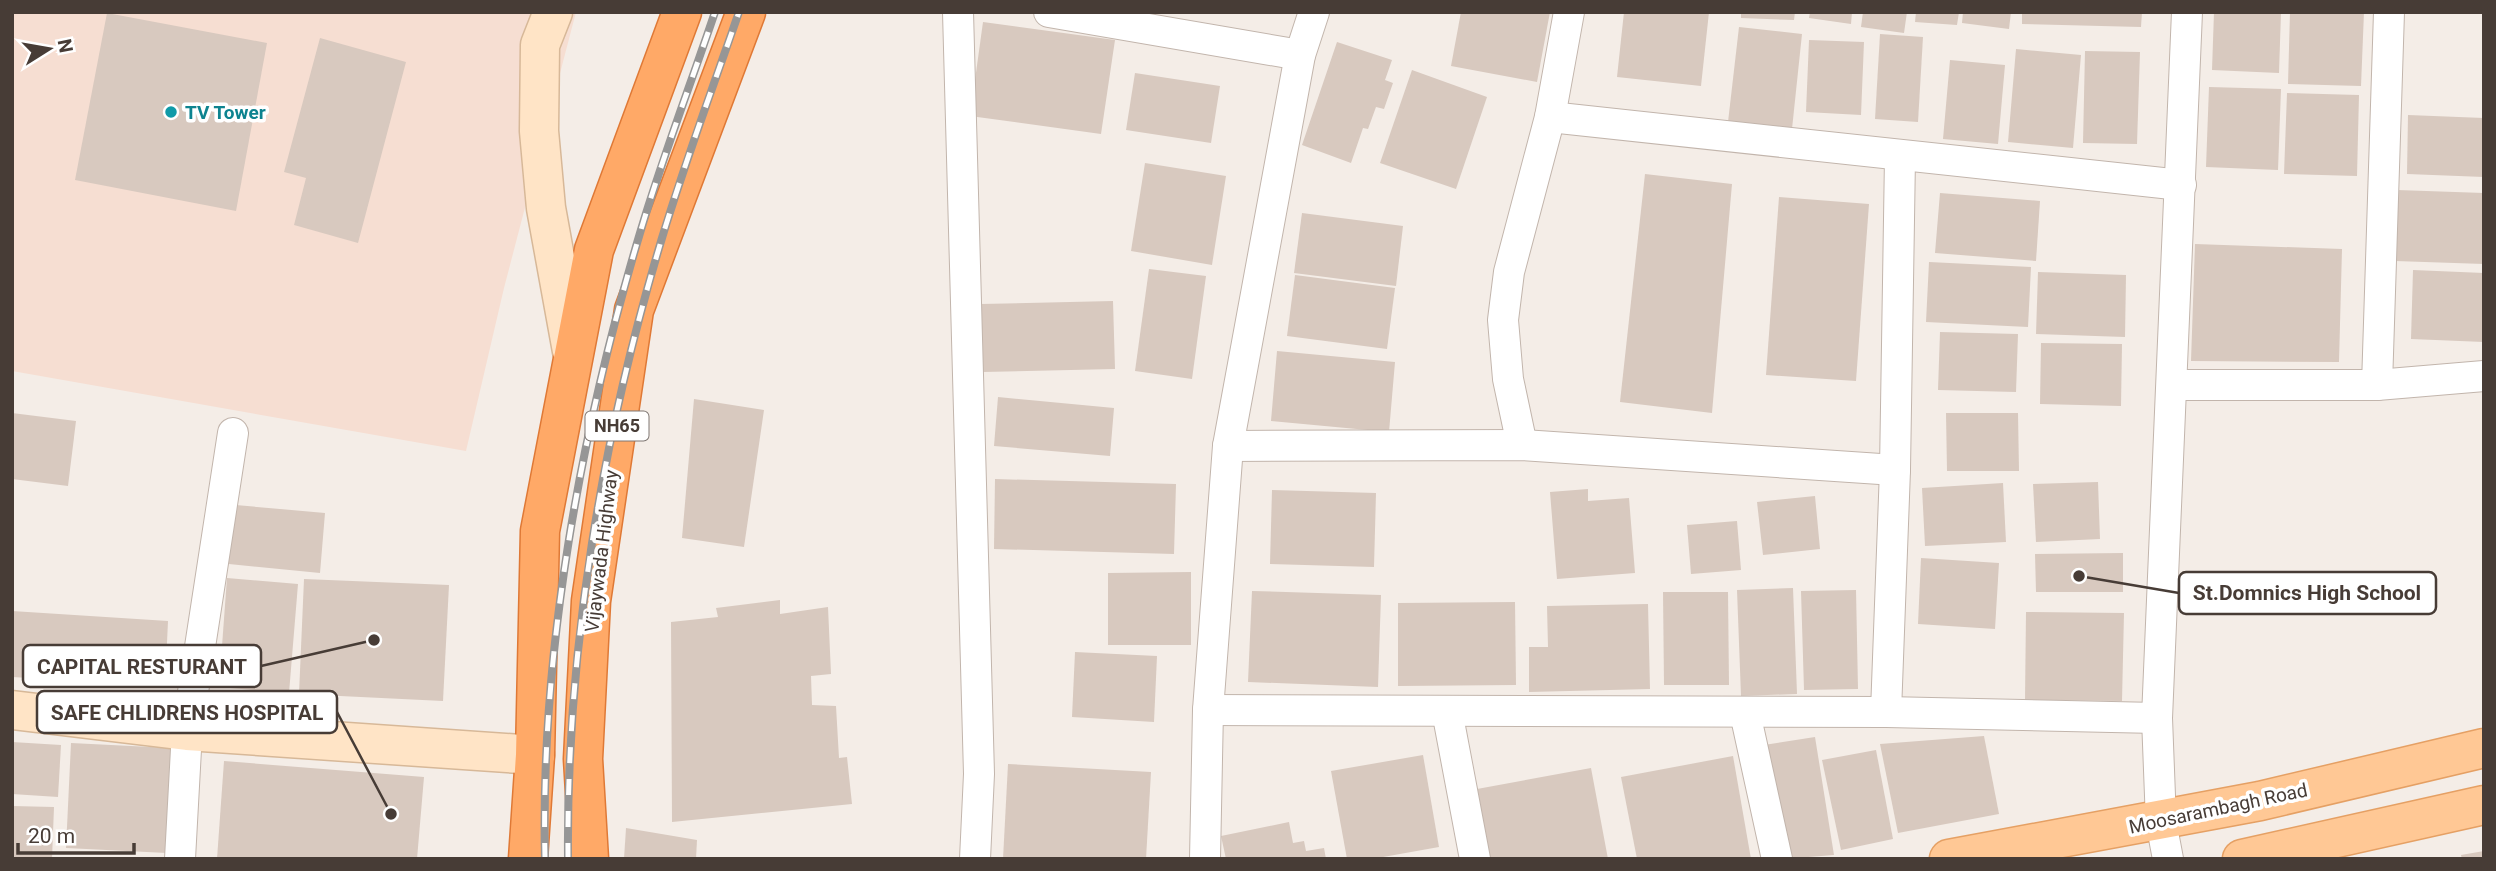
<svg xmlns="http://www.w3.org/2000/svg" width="2496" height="871" font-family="Roboto,sans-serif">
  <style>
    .commercial { fill: #f6ded2 }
    .building { fill: #d8c9bf }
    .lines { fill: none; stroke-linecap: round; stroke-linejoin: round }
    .street-casing { stroke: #c2b5ac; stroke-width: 32 }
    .secondary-casing { stroke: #d7b898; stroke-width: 41 }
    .primary-casing { stroke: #e5a064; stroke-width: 41 }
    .highway-casing { stroke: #df7936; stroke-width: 41 }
    .street { stroke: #fff; stroke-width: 30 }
    .secondary { stroke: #ffe4c6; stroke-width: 38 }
    .primary { stroke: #ffc895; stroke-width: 38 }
    .highway { stroke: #ffa967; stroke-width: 38 }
    .rail-casing { stroke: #969696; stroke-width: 8 }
    .rail { stroke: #fff; stroke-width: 5; stroke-dasharray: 16; stroke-linecap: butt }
    .culture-dot { fill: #0f9aa8; stroke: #fff; stroke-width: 2.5 }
    .labels { text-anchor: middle; stroke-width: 7; stroke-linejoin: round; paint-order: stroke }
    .shield { fill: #fff; stroke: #7e7672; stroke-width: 2 }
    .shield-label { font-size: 18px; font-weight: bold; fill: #473c36 }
    .culture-label { font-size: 19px; font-weight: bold; fill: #0d838f; stroke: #fff; text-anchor: start }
    .street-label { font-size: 19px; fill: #473c36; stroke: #fff }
    .leader { fill: none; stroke: #473c36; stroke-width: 2.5 }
    .callout-dot { fill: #473c36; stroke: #fff; stroke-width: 2.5 }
    .callout { fill: #fff; stroke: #473c36; stroke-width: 2.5 }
    .callout-label { font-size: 21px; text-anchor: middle; font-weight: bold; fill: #473c36 }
  </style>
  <rect width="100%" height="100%" fill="#f4ede7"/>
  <polygon class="commercial" points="12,12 576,12 504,288 466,451 12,371"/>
  <g class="building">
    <polygon points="1461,12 1550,12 1537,82 1451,66"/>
    <polygon points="1624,12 1709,12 1701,86 1617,77"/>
    <polygon points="1741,12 1795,12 1794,20 1741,18"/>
    <polygon points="1810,12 1852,12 1851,24 1809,18"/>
    <polygon points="1863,12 1907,12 1904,33 1861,27"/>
    <polygon points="1916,12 1959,12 1957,25 1915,22"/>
    <polygon points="1963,12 2011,12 2009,29 1962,23"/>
    <polygon points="2022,12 2142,12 2141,27 2022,24"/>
    <polygon points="2214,12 2281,12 2279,73 2212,70"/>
    <polygon points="2290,12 2364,12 2361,86 2288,84"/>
    <polygon points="107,13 267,43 236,211 75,180"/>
    <polygon points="983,22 1115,40 1101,134 970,116"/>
    <polygon points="1739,27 1802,34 1792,129 1728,122"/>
    <polygon points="1880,34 1923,37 1918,122 1875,119"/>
    <polygon points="320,38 406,62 358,243 294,225 306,178 284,172"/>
    <polygon points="1809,40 1864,42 1861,115 1806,112"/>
    <polygon points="1337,42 1392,60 1385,80 1393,83 1384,109 1376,107 1368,129 1363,128 1351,163 1302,145"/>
    <polygon points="2016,49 2081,55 2073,148 2008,142"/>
    <polygon points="2085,51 2140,52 2137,144 2083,143"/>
    <polygon points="1950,60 2005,65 1998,144 1943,139"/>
    <polygon points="1412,70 1487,97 1456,189 1380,163"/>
    <polygon points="1135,73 1220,86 1211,143 1126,130"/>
    <polygon points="2209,87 2281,89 2278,170 2206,167"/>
    <polygon points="2287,93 2359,95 2357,176 2284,174"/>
    <polygon points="2408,115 2484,118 2484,177 2407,174"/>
    <polygon points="1145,163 1226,176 1212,265 1131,251"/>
    <polygon points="1645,174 1732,184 1712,413 1620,402"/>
    <polygon points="2397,190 2484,193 2484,264 2395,261"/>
    <polygon points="1940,193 2040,201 2036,261 1935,253"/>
    <polygon points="1779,197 1869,204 1856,381 1766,375"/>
    <polygon points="1302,213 1403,226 1396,286 1294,273"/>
    <polygon points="2195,244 2342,249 2339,362 2191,361"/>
    <polygon points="1929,262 2031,267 2028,327 1926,322"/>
    <polygon points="1149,269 1206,276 1192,379 1135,371"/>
    <polygon points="2413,270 2484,273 2484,342 2411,339"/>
    <polygon points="2038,272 2126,275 2125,337 2036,334"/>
    <polygon points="1295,275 1395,288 1387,349 1287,336"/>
    <polygon points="1113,301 1115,369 983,372 980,304"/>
    <polygon points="1940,332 2018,334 2016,392 1938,390"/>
    <polygon points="2041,343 2122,344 2121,406 2040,404"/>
    <polygon points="1277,351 1395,362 1389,432 1271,421"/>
    <polygon points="998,397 1114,408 1110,456 994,446"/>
    <polygon points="694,399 764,410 744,547 682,538"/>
    <polygon points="12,413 76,421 68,486 12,479"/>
    <polygon points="1946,413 2018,413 2019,471 1947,471"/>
    <polygon points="995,479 1176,484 1174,554 994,549"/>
    <polygon points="2098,482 2100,539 2036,542 2033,484"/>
    <polygon points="2003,483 2006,542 1925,546 1922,488"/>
    <polygon points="1588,489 1588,501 1629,498 1635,573 1557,579 1550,492"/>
    <polygon points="1272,490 1376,493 1374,567 1270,564"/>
    <polygon points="1815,496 1820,549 1763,555 1757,502"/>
    <polygon points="224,504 325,513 320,573 219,563"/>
    <polygon points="1737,521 1741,570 1691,574 1687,525"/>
    <polygon points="2123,553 2123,592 2036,592 2035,554"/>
    <polygon points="1921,558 1999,563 1995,629 1918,624"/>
    <polygon points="1191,572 1191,645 1108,645 1108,573"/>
    <polygon points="227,578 298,584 289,693 219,687"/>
    <polygon points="304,579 449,585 443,701 299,694"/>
    <polygon points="1793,588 1797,694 1741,696 1737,590"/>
    <polygon points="1856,590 1858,689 1804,690 1801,591"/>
    <polygon points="1252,591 1381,595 1378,687 1248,682"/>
    <polygon points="1663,592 1728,592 1729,685 1664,685"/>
    <polygon points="780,600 780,614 828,607 831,674 811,676 812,705 836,706 839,758 847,757 852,804 672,822 671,622 718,617 716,608"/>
    <polygon points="1515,602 1516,685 1398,686 1398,603"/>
    <polygon points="1648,604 1650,689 1529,692 1529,647 1548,647 1547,606"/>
    <polygon points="12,611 168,621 165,686 12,677"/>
    <polygon points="2026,612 2124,613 2122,701 2025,700"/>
    <polygon points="1075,652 1157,656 1154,722 1072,717"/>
    <polygon points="1984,736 1999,814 1898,833 1880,744"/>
    <polygon points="1815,737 1834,855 1783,859 1764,745"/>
    <polygon points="12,742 61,745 58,797 12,794"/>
    <polygon points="71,743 171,748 167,853 66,848"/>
    <polygon points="1876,750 1893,839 1841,850 1822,760"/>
    <polygon points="1423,755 1439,847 1372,859 1347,859 1331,771"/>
    <polygon points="1733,756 1751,859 1637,859 1621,777"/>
    <polygon points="224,761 424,777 417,859 217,859"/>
    <polygon points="1008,764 1151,772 1146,859 1003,859"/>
    <polygon points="1591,768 1608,859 1490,859 1477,789"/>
    <polygon points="12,806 54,807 52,859 12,859"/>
    <polygon points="1289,822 1293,843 1304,841 1306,851 1324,848 1326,859 1226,859 1221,836"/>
    <polygon points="626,828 697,840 696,859 624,859"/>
    <polygon points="2484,851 2484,859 2462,859 2461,855"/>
  </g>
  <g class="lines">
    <g class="street-casing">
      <g id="street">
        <polyline points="958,12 979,774 975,859"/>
        <polyline points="1049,12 1300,55"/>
        <polyline points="1550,117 2181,185"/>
        <polyline points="2173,385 2377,385 2484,376"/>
        <polyline points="2377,385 2389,12"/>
        <polyline points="1522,445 1508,379 1503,320 1509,272 1550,117 1569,12"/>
        <polyline points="1228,446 1522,445 1895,470"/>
        <polyline points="1208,710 1886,712 2157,718"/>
        <polyline points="1447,711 1475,859"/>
        <polyline points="1886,712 1895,470 1900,157"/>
        <polyline points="1745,713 1777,859"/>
        <polyline points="180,859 187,731 233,433"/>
        <polyline points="1205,859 1208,710 1228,446 1300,55 1314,12"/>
        <polyline points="2168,859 2161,822 2157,718 2187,12"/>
      </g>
    </g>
    <g class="secondary-casing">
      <g id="secondary">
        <polyline points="553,12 540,45 539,131 546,208 572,351"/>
        <polyline points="12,710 187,731 535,755"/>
      </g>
    </g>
    <g class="primary-casing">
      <g id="primary">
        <polyline points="1949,859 2260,801 2484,748"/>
        <polyline points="2242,859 2484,805"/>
      </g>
    </g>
    <g class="highway-casing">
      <g id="highway">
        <polyline points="528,859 535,755 540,531 594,250 682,12"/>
        <polyline points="589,859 583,759 591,601 634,310 746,12"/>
      </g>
    </g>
    <use href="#street" class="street"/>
    <use href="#secondary" class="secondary"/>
    <use href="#primary" class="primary"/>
    <use href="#highway" class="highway"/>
    <g class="rail-casing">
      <g id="rail">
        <path d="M545 859C540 653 581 430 640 233 662 159 690 86 715 12"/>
        <path d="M568 859C566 650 602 437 662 238 685 162 713 87 739 12"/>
      </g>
    </g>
    <use href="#rail" class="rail"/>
  </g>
  <circle class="culture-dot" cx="171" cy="112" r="7"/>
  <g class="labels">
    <rect class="shield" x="585.5" y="411.5" width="63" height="29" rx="5"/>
    <g class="shield-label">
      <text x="617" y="432">NH65</text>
    </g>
    <g class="culture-label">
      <text x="185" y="119">TV Tower</text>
    </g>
    <g class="street-label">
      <text transform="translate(601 551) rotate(-83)" y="7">Vijaywada Highway</text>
      <text transform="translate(2218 808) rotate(-12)" y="7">Moosarambagh Road</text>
    </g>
  </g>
  <path class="leader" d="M2079 576L2179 593M374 640L261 666M391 814L337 712"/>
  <g class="callout-dot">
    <circle cx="2079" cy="576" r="7"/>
    <circle cx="374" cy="640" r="7"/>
    <circle cx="391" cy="814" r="7"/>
  </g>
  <g class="callout">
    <rect x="2179" y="572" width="257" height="42" rx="7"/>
    <rect x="23" y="645" width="238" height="42" rx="7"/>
    <rect x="37" y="691" width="300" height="42" rx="7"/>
  </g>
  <g class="callout-label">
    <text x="2307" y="600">St.Domnics High School</text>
    <text x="142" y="674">CAPITAL RESTURANT</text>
    <text x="187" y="720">SAFE CHLIDRENS HOSPITAL</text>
  </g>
  <rect width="2496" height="871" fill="none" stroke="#473c36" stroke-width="28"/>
  <g transform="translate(49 49) rotate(79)" stroke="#ffffff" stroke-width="5" paint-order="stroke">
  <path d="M0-5L12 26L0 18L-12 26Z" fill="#473c36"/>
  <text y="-10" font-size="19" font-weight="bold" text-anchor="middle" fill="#473c36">N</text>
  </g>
  <path d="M18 843v10h116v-10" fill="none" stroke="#473c36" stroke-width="3.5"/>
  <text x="28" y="843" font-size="21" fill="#473c36" stroke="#ffffff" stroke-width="5" paint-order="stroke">20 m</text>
</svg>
